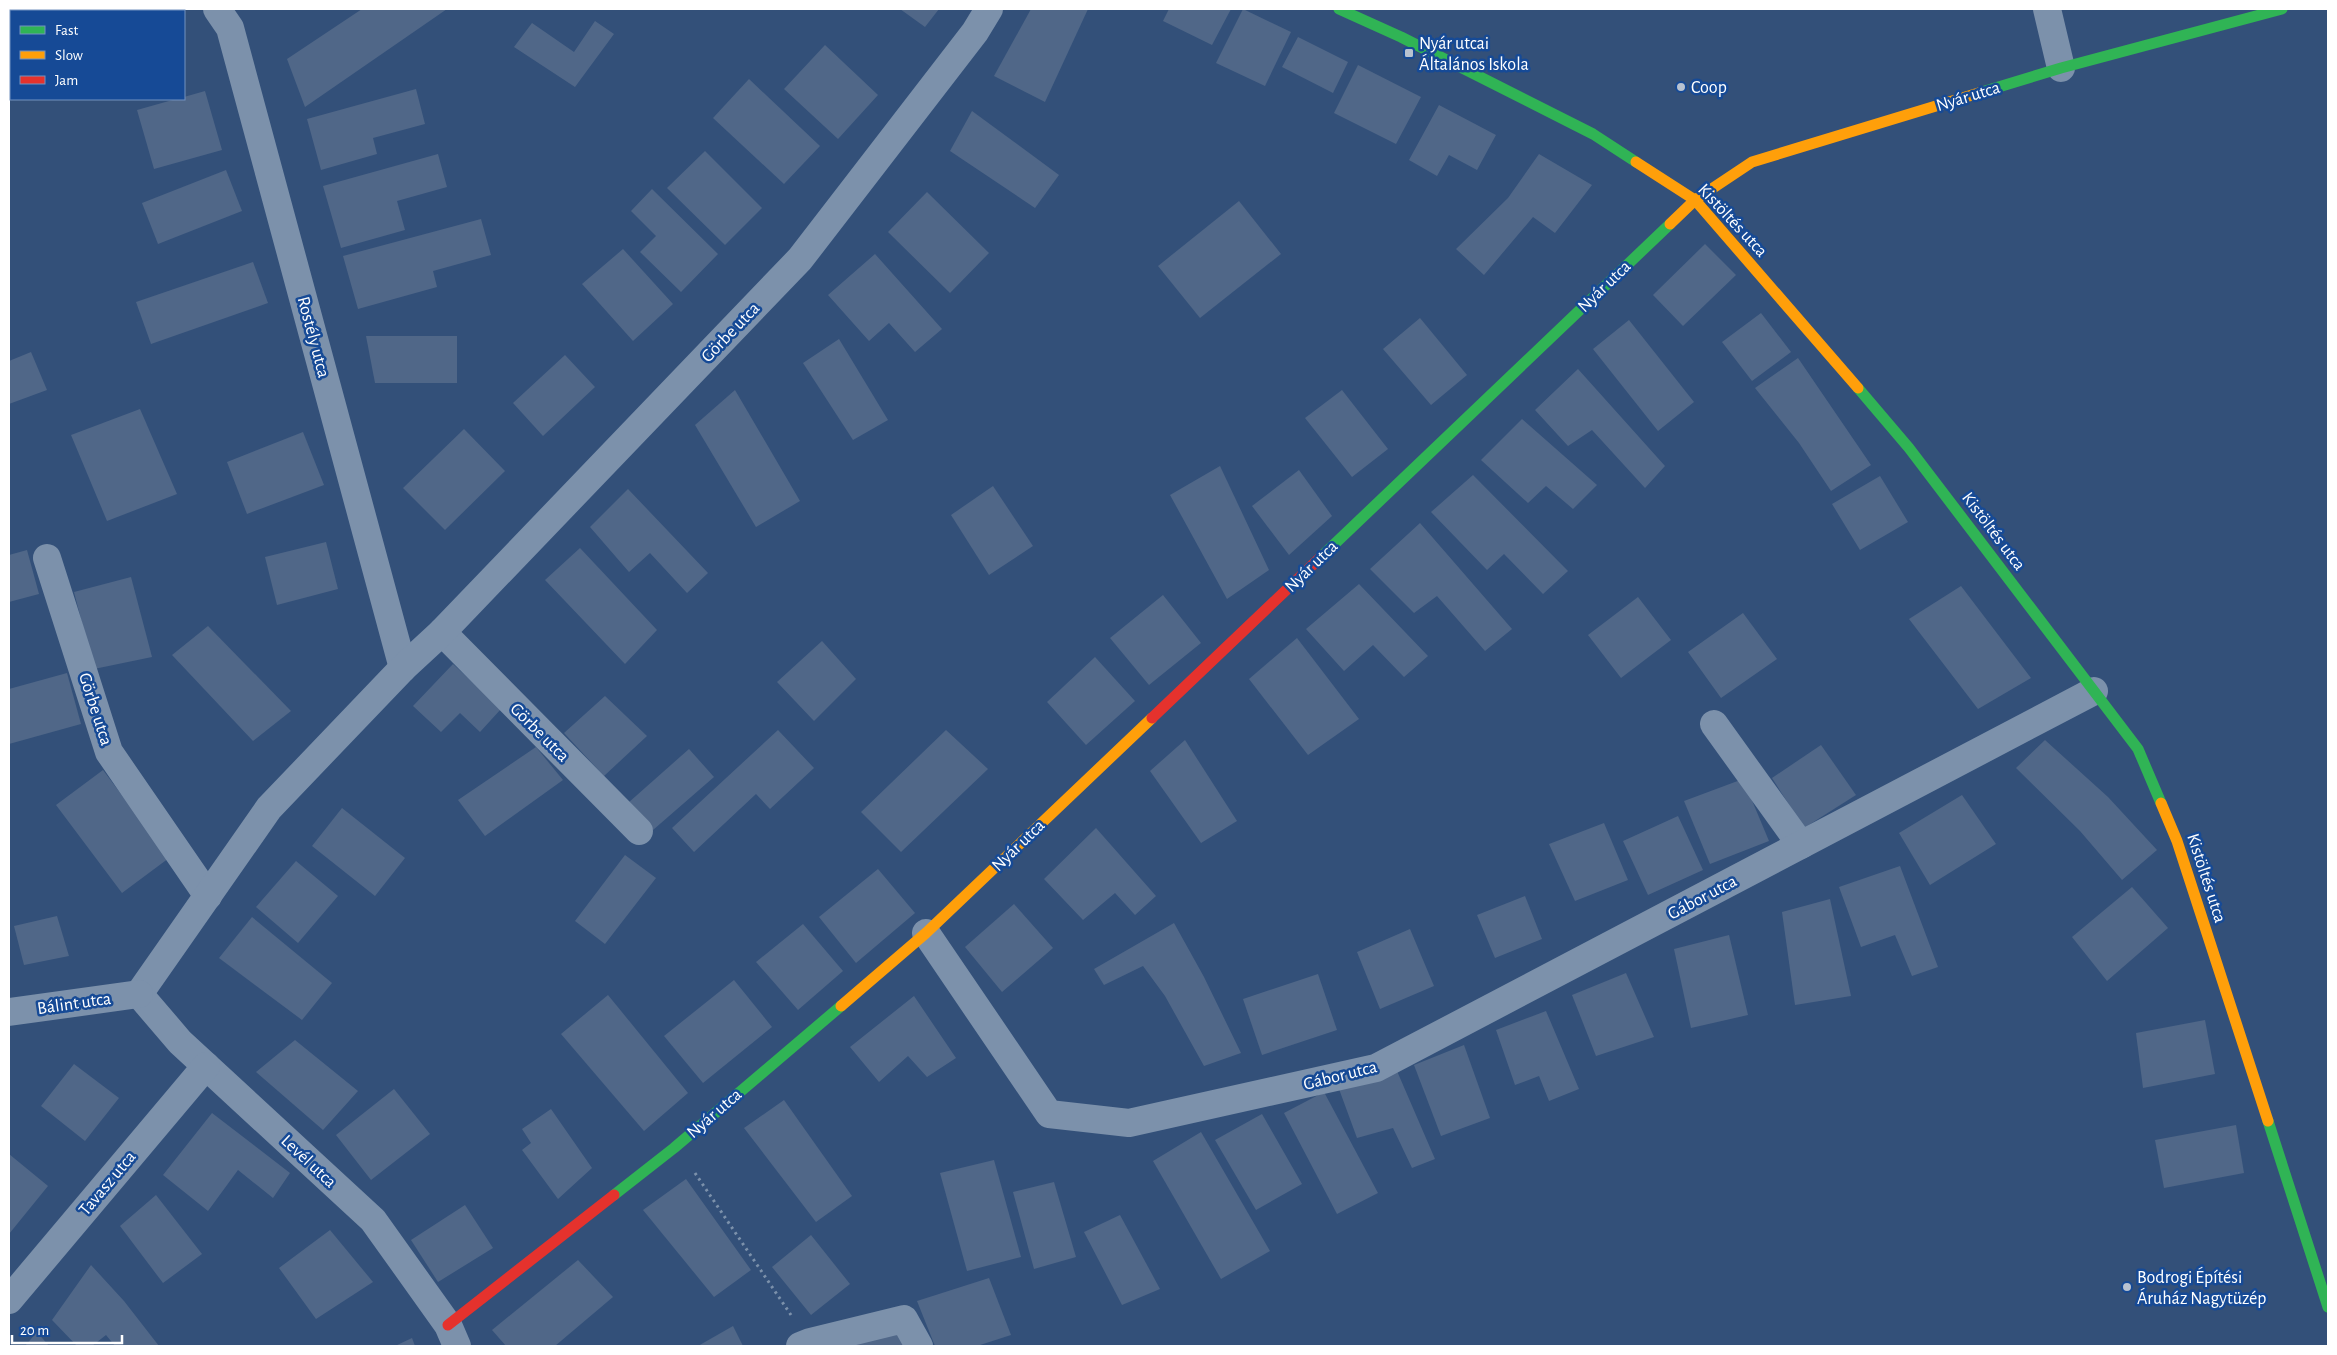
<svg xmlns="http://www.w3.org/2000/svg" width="2337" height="1355" font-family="'Alegreya Sans',sans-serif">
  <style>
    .building { fill: #506788 }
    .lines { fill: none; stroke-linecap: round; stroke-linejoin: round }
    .path { stroke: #7c91ab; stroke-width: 3; stroke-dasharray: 2.5 4; stroke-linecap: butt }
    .street { stroke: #7c91ab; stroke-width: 28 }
    .fast { stroke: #30b455; stroke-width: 11 }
    .slow { stroke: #ff9f0a; stroke-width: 11 }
    .jam { stroke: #e5322d; stroke-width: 11 }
    .poi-dot { fill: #b8c2d0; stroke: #164a96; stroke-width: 2 }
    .labels { text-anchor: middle; stroke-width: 5; stroke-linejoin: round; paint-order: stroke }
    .poi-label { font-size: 18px; fill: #fff; stroke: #164a96; text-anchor: start }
    .street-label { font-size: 18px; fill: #fff; stroke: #164a96 }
  </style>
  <rect width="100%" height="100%" fill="#335079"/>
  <g class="building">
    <polygon points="9,9 23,9 24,11 11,11 11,27 9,27"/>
    <polygon points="362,9 447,9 305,107 287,59"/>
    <polygon points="900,9 939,9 925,27"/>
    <polygon points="1031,9 1088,9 1045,102 994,76"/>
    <polygon points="1169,9 1231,9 1212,45 1163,21"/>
    <polygon points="1243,9 1291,32 1265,86 1216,63"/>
    <polygon points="595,21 614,34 575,87 514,47 532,23 574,52"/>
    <polygon points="1298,37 1348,62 1333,93 1282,67"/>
    <polygon points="825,45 878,95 838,139 784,89"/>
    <polygon points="1358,65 1421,97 1396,144 1334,113"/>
    <polygon points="749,79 820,146 784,184 713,118"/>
    <polygon points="416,89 425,124 373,138 377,154 321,170 307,119"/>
    <polygon points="205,91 222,150 154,169 137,110 176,99 184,99 184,97"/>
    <polygon points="1439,105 1496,135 1477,170 1449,155 1437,176 1409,160"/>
    <polygon points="972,111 1059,175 1035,208 950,151"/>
    <polygon points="705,151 762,208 725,245 667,188"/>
    <polygon points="438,154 447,187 397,201 405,230 341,248 323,186"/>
    <polygon points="1539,154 1592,185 1555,233 1533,217 1484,275 1456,249 1508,198"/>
    <polygon points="226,170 242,211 158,244 142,203"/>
    <polygon points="652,189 718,254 681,292 640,252 656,236 631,211"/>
    <polygon points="927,192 989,253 950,293 888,232"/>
    <polygon points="1239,201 1281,254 1200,318 1158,266"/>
    <polygon points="481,219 491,255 433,271 437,287 358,309 343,256"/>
    <polygon points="1705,244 1736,275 1683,326 1653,295"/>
    <polygon points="623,249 673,304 633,341 582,284"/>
    <polygon points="875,254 942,329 915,352 889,323 869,341 828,295"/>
    <polygon points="253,262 268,303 151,344 136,302"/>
    <polygon points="1761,313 1791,352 1752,381 1722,342"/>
    <polygon points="1420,318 1467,375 1431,405 1383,349"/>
    <polygon points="1629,320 1694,402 1658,431 1593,349"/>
    <polygon points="366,336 457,336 457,383 375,383"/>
    <polygon points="839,339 888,420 853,440 803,363"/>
    <polygon points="31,352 47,390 9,404 9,361"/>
    <polygon points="565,355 595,387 543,436 513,403"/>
    <polygon points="1798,358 1871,465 1831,491 1799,443 1755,388"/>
    <polygon points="1578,369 1665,466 1645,488 1592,430 1568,446 1535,410"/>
    <polygon points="735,390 800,501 756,527 695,425"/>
    <polygon points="1342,390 1388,449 1352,477 1305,418"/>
    <polygon points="140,409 177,494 107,521 71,435"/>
    <polygon points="1522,419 1597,485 1573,509 1546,486 1528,503 1481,460"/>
    <polygon points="464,429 505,471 445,530 403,488"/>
    <polygon points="303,432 324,485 247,514 227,462"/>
    <polygon points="1220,466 1269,570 1227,599 1170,495"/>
    <polygon points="1299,470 1332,516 1289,555 1252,506"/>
    <polygon points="1473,475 1568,571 1543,594 1504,554 1487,570 1431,512"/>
    <polygon points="1880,476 1908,522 1860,550 1832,504"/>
    <polygon points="993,486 1033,546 989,575 951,515"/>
    <polygon points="628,489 708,573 687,593 650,553 629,572 590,527"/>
    <polygon points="1420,523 1512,629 1485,651 1437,596 1414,613 1370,569"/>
    <polygon points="326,542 338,589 277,605 265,557"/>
    <polygon points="580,548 657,630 625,664 545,580"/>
    <polygon points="27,550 39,594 9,602 9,555"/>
    <polygon points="131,577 152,657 94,669 74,592"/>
    <polygon points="1359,584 1428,656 1404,677 1373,645 1344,671 1306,629"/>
    <polygon points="1961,586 2031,678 1978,709 1909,619"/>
    <polygon points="1163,595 1201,643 1149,685 1110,638"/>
    <polygon points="1638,597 1671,640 1621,678 1588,635"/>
    <polygon points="1743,613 1777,659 1721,698 1688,652"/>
    <polygon points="208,626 291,711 253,741 172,655"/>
    <polygon points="1297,638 1359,719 1308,755 1249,679"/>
    <polygon points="822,641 856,679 814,721 777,682"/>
    <polygon points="1095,657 1135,701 1086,745 1047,702"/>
    <polygon points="453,664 501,709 480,732 460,713 441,732 413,706"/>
    <polygon points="67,673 81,724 9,744 9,689"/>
    <polygon points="605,696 647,736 604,776 564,733"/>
    <polygon points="778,730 814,768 770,809 756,794 694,852 672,828"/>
    <polygon points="946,730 988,769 901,852 861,812"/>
    <polygon points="1185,740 1237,821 1201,843 1150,771"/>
    <polygon points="2045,740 2108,797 2157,850 2122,880 2080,831 2016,768"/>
    <polygon points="1821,745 1856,795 1804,828 1772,778"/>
    <polygon points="536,747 563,780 485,836 458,800"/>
    <polygon points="689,749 714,777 653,830 628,803"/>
    <polygon points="103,770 169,858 122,893 56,805"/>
    <polygon points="1743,779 1769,841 1710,864 1684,801"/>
    <polygon points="1962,795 1996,844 1930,885 1899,833"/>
    <polygon points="342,808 405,858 375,896 312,846"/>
    <polygon points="1678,816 1703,870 1648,895 1623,841"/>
    <polygon points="1604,823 1628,880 1575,901 1549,844"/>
    <polygon points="1096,828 1156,896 1135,915 1115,893 1083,920 1044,879"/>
    <polygon points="625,855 656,878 605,944 575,921"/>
    <polygon points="296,861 338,896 298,943 256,907"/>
    <polygon points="1900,866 1938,967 1912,976 1895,935 1861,947 1839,887"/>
    <polygon points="878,869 915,913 856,963 819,917"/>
    <polygon points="2132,887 2168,928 2107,981 2072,937"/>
    <polygon points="1525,896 1542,939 1495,958 1477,915"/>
    <polygon points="1830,899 1851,996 1795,1005 1782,912"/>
    <polygon points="1014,904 1053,948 1002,992 965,947"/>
    <polygon points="57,916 69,956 24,965 14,926"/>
    <polygon points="252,917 332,983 302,1020 219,958"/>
    <polygon points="1174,923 1204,977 1241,1053 1204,1066 1165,996 1143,966 1104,985 1094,969"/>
    <polygon points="803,924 843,971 798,1010 756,962"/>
    <polygon points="1410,929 1434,986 1380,1009 1357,952"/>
    <polygon points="1729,935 1748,1015 1691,1028 1674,949"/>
    <polygon points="1626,973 1654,1037 1596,1056 1572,995"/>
    <polygon points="1318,974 1337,1030 1262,1055 1243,999"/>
    <polygon points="734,980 772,1027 703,1083 664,1036"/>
    <polygon points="608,995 688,1093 644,1131 561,1034"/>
    <polygon points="914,996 956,1058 927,1077 908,1056 879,1082 850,1047"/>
    <polygon points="1546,1011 1579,1089 1549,1101 1539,1076 1515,1085 1496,1030"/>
    <polygon points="2205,1020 2215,1074 2143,1088 2136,1033"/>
    <polygon points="295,1040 358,1091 323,1130 256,1072"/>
    <polygon points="1464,1045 1490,1118 1441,1136 1414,1065"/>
    <polygon points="74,1064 119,1098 85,1141 41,1106"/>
    <polygon points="1397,1071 1435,1159 1412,1168 1393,1128 1357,1138 1339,1089"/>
    <polygon points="394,1089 430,1134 371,1180 336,1135"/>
    <polygon points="1324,1092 1378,1193 1337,1214 1284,1113"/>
    <polygon points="784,1100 852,1196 816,1222 744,1128"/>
    <polygon points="551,1109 592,1168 558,1199 522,1150 531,1143 522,1129"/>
    <polygon points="212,1113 290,1173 273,1198 238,1170 208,1211 163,1175"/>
    <polygon points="1262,1114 1302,1184 1256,1210 1215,1140"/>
    <polygon points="2236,1125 2244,1173 2164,1188 2155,1140"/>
    <polygon points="1201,1132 1270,1251 1221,1279 1153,1161"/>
    <polygon points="9,1154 48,1186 9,1234"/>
    <polygon points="994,1160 1021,1257 967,1271 940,1173"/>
    <polygon points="686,1179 751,1270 714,1297 643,1210"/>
    <polygon points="1054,1182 1076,1257 1034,1269 1013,1192"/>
    <polygon points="156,1195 202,1254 163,1283 120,1226"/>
    <polygon points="465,1205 493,1248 438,1282 411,1240"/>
    <polygon points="1120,1215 1160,1289 1122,1305 1084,1232"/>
    <polygon points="330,1230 373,1282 316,1319 279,1268"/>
    <polygon points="811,1235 850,1284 811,1315 772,1267"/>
    <polygon points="578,1260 613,1297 555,1346 506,1346 492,1330"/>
    <polygon points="91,1265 124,1301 159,1346 115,1346 106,1335 92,1346 77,1346 52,1320"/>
    <polygon points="989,1278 1011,1335 977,1346 935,1346 917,1301"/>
    <polygon points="733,1326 743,1346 698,1346"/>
    <polygon points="899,1330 908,1346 852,1346"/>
    <polygon points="37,1332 49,1346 25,1346"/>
    <polygon points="412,1338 415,1346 395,1346"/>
  </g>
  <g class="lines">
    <polyline class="path" points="695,1173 791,1315"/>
    <g class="street">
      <polyline points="217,9 230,28 403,668"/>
      <polyline points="2047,9 2061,68"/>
      <polyline points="47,558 109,752 208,896"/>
      <polyline points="442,632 639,831"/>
      <polyline points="1714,724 1801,845"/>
      <polyline points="926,933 1049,1114 1129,1123 1376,1068 2094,691"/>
      <polyline points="139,994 269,808 403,668 442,632 800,259 975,32 989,9"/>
      <polyline points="139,994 180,1042 373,1220 448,1325 457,1346"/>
      <polyline points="9,1012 139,994"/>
      <polyline points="9,1300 206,1066"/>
      <polyline points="800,1346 810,1342 904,1319 919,1346"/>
    </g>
    <g class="fast">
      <polyline points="1339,9 1401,37 1593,134 1636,162"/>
      <polyline points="1982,92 2061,68 2282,9"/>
      <polyline points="1858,388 1909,448 2138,749 2161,803"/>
      <polyline points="1323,555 1670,224"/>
      <polyline points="2268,1121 2328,1307"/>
      <polyline points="614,1195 674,1148 841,1006"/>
    </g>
    <g class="slow">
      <polyline points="1636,162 1695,200 1858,388"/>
      <polyline points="1670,224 1695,200 1752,162 1982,92"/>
      <polyline points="2161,803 2177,841 2268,1121"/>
      <polyline points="841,1006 926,933 1152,718"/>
    </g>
    <g class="jam">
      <polyline points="1152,718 1323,555"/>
      <polyline points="448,1325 614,1195"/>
    </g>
  </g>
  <g class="poi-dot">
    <rect x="1404" y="48" width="10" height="10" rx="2.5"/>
    <circle cx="1681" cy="87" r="5"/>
    <circle cx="2127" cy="1287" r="5"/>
  </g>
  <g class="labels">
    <g class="poi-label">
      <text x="1419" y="49">Nyár utcai<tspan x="1419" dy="21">Általános Iskola</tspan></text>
      <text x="1691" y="93">Coop</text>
      <text x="2137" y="1283">Bodrogi Építési<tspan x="2137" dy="21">Áruház Nagytüzép</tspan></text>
    </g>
    <g class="street-label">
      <text transform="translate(1968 96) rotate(-17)" y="6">Nyár utca</text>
      <text transform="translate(1733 220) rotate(47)" y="6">Kistöltés utca</text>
      <text transform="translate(1604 286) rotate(-44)" y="6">Nyár utca</text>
      <text transform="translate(730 332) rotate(-46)" y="6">Görbe utca</text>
      <text transform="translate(314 337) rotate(75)" y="6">Rostély utca</text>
      <text transform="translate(1994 531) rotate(53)" y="6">Kistöltés utca</text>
      <text transform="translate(1311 566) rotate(-44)" y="6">Nyár utca</text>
      <text transform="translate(96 709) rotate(72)" y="6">Görbe utca</text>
      <text transform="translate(540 732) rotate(45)" y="6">Görbe utca</text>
      <text transform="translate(1018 845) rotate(-44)" y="6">Nyár utca</text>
      <text transform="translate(2207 878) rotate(72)" y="6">Kistöltés utca</text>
      <text transform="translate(1702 897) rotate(-28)" y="6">Gábor utca</text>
      <text transform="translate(74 1003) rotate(-8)" y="6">Bálint utca</text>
      <text transform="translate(1340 1075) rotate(-14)" y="6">Gábor utca</text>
      <text transform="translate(714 1113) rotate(-41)" y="6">Nyár utca</text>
      <text transform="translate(309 1161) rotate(43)" y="6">Levél utca</text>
      <text transform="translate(107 1183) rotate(-50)" y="6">Tavasz utca</text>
    </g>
  </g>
  <rect width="2337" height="1355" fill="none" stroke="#ffffff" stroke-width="20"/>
  <rect x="10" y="10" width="175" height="90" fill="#164a96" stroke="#7392c0"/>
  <rect x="20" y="26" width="25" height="8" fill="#30b455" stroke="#7392c0"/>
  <text x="55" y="35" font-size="15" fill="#ffffff">Fast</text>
  <rect x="20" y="51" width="25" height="8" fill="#ff9f0a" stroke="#7392c0"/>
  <text x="55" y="60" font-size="15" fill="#ffffff">Slow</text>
  <rect x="20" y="76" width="25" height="8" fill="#e5322d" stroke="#7392c0"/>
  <text x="55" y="85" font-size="15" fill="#ffffff">Jam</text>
  <path d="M12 1335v8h110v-8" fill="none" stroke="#ffffff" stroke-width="2.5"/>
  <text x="20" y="1335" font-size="15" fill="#ffffff" stroke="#164a96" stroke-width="4" paint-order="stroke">20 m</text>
</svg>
